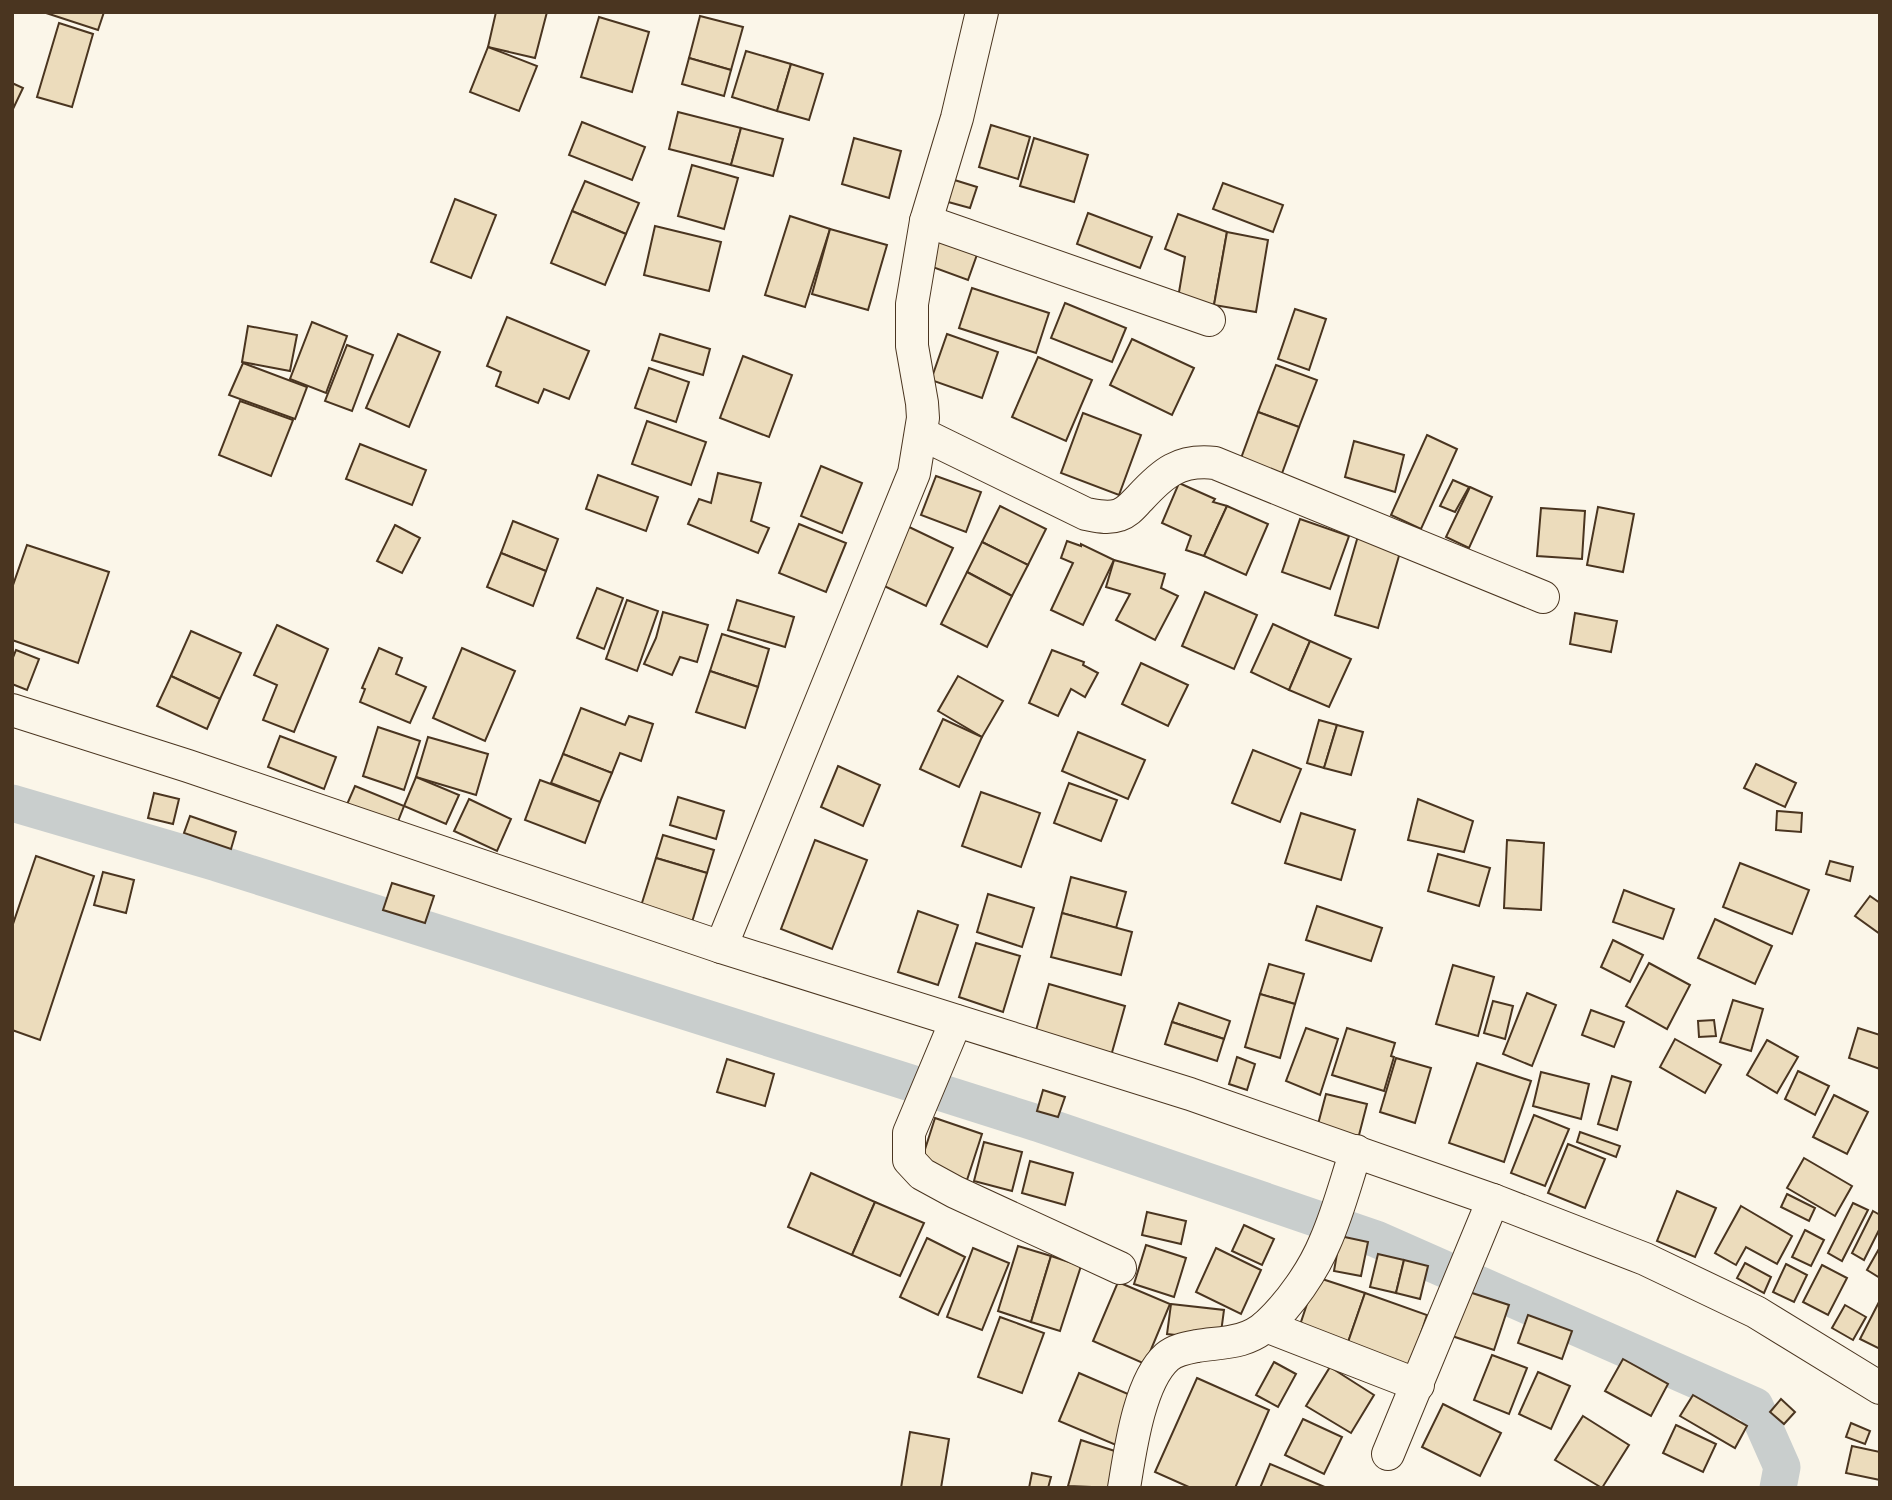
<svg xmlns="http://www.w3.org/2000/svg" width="1892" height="1500" font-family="'Source Sans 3',sans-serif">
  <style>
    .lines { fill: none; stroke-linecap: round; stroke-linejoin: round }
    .canal { stroke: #c9cecd; stroke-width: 37 }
    .building { fill: #ecdcbc; stroke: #4a3520; stroke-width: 2 }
    .street-casing { stroke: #4a3520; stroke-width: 34 }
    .street { stroke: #fbf6e9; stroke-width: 32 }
  </style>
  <rect width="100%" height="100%" fill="#fbf6e9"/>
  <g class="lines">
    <polyline class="canal" points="12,803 217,863 1037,1123 1376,1239 1755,1406 1782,1467 1778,1488"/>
  </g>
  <g class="building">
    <polygon points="43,12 104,12 98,30"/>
    <polygon points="496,12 547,12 535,58 488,47"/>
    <polygon points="700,16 743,27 731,70 689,58"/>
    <polygon points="599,17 649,32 632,92 581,77"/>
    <polygon points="59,23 93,34 72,107 37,97"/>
    <polygon points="488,47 537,66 519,111 470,92"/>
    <polygon points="746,51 791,64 777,111 732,97"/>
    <polygon points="689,58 731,70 724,96 682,84"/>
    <polygon points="791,64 823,74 809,120 777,111"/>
    <polygon points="12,83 23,88 12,111"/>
    <polygon points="678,112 741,128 731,165 669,149"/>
    <polygon points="582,122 645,147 632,180 569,155"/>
    <polygon points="991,125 1030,137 1018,179 979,167"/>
    <polygon points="741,128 783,139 773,176 731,165"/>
    <polygon points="854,138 901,151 889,198 842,184"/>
    <polygon points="1034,138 1088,155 1074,202 1020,186"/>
    <polygon points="692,165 738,178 724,229 678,216"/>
    <polygon points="948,178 977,187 970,208 941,200"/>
    <polygon points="585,181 639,203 626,234 572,211"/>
    <polygon points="1223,183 1283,205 1273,232 1213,209"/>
    <polygon points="455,199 496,215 471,278 431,262"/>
    <polygon points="572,211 626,234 605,285 551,263"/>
    <polygon points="1088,213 1152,237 1140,268 1077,244"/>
    <polygon points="1178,214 1227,232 1214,305 1178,298 1185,257 1165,249"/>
    <polygon points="790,216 830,229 805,307 765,295"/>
    <polygon points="655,226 721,242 709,291 644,275"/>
    <polygon points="830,229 887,245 868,310 812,294"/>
    <polygon points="1227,232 1268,240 1256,312 1214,305"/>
    <polygon points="939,234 979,249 968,280 927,265"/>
    <polygon points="972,288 1049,313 1036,353 959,328"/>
    <polygon points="1065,303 1126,328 1112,362 1051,338"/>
    <polygon points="1295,309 1326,319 1309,370 1278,359"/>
    <polygon points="507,317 589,351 569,399 544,389 538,403 496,386 501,372 487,366"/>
    <polygon points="312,322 347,336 326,393 290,379"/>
    <polygon points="248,326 297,335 290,371 242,362"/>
    <polygon points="398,334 440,352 409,427 366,408"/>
    <polygon points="660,334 710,349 703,375 652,360"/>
    <polygon points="947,334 998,352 982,398 931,380"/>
    <polygon points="1132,339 1194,368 1172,415 1110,385"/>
    <polygon points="347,345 373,355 352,411 325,401"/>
    <polygon points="743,356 792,375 769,437 720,418"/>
    <polygon points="1038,357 1092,380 1066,441 1012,417"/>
    <polygon points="243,363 307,387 295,419 229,395"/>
    <polygon points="1276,365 1317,380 1299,427 1258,412"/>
    <polygon points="649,368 689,382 676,422 635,408"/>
    <polygon points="240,401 293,420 271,476 219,455"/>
    <polygon points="1258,412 1299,427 1281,476 1240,461"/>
    <polygon points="1083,413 1141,435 1119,495 1061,473"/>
    <polygon points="647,421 706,442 691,485 632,464"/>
    <polygon points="1427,435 1457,449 1421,529 1391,515"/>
    <polygon points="1354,441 1404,455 1395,492 1345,477"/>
    <polygon points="360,444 426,470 412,505 346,479"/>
    <polygon points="821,466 862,483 842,533 801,516"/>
    <polygon points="718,473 761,483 751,521 769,528 758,553 688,524 699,499 711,503"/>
    <polygon points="598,475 658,497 646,531 586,509"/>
    <polygon points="936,476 981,492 966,532 921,515"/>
    <polygon points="1453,480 1469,487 1455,512 1440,506"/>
    <polygon points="1179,483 1215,499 1213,502 1227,506 1204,556 1186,550 1191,536 1162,523"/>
    <polygon points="1470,487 1492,497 1469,548 1446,537"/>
    <polygon points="1000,506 1046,529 1028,565 982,542"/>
    <polygon points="1227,506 1268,524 1246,575 1204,556"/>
    <polygon points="1598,507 1634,514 1623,572 1587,565"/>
    <polygon points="1541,508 1585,511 1582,559 1537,556"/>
    <polygon points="1300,519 1349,536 1330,589 1282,572"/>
    <polygon points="513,521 558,539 546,571 501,553"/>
    <polygon points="799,524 846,543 826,592 779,573"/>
    <polygon points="395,525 420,538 402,573 377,561"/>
    <polygon points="907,526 953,548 926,606 880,584"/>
    <polygon points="1358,536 1401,549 1378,628 1335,615"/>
    <polygon points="1067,541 1081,546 1081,544 1114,560 1083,625 1051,610 1073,563 1061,558"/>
    <polygon points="982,542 1028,565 1012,596 967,572"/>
    <polygon points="27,545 109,572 78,663 12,640 12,588"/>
    <polygon points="501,553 546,571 533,606 487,587"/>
    <polygon points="1114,560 1165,574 1161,588 1178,596 1155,640 1116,620 1130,594 1106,587"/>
    <polygon points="967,572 1012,596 987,647 941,624"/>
    <polygon points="597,588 623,598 604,649 577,638"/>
    <polygon points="1205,592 1257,615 1234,669 1182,646"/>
    <polygon points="627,600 658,611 637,671 606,659"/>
    <polygon points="737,600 794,617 785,647 728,630"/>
    <polygon points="663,612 708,625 697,662 680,657 672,675 644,664 656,638"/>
    <polygon points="1575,613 1617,621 1611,652 1570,644"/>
    <polygon points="1273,624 1310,641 1289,690 1251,672"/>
    <polygon points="277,625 328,649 294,732 263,720 277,685 254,675"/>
    <polygon points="191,631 241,653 220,699 171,676"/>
    <polygon points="722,634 769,649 758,687 710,671"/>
    <polygon points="1310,641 1351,659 1329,707 1289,690"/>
    <polygon points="379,648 402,658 396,674 426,687 410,723 360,702 365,689 362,688"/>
    <polygon points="462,648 515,671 485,741 433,718"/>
    <polygon points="16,650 39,659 27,690 12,684 12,660"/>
    <polygon points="1052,650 1084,662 1083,665 1098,673 1085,697 1071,689 1058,716 1029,703"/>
    <polygon points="1141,663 1188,685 1168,726 1122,704"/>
    <polygon points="710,671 758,687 745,728 696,712"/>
    <polygon points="171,676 220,699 207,729 157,706"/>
    <polygon points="958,676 1003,701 982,737 938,711"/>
    <polygon points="581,708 625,725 629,716 653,724 641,761 620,753 612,773 563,754"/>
    <polygon points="943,719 982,737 959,787 920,769"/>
    <polygon points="1319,720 1337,725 1324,768 1307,763"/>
    <polygon points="1337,725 1363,732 1351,775 1324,768"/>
    <polygon points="378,727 420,741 404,790 363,776"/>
    <polygon points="1078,732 1145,760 1128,799 1062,771"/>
    <polygon points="280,736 336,757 324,789 268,767"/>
    <polygon points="428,737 488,754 476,795 416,777"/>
    <polygon points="1253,750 1301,769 1280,822 1232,803"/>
    <polygon points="563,754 612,773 600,802 551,783"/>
    <polygon points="1756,764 1796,783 1785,807 1744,788"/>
    <polygon points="838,766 880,785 863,826 821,807"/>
    <polygon points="416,777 459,795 446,824 404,806"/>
    <polygon points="540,780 600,802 585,843 525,820"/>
    <polygon points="1069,783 1117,800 1101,841 1054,823"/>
    <polygon points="355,786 404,806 395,829 345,809"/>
    <polygon points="981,792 1040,813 1021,867 962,846"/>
    <polygon points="154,793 179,799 173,824 148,818"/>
    <polygon points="678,797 724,811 716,839 670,825"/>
    <polygon points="469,799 511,819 497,851 454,831"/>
    <polygon points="1418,799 1473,821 1464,852 1408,840"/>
    <polygon points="1777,811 1802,813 1801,832 1776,830"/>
    <polygon points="1301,813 1355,830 1341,880 1285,863"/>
    <polygon points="190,816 236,832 231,849 184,833"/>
    <polygon points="663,835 714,850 707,873 656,858"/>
    <polygon points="815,840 867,860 832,949 781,929"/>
    <polygon points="1507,840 1544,843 1541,910 1504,908"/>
    <polygon points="1438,854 1490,868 1479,906 1428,891"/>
    <polygon points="36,856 94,876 40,1040 12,1030 12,927"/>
    <polygon points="656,858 707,873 692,922 641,906"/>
    <polygon points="1830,861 1853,867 1850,881 1826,874"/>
    <polygon points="1740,863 1809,890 1792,934 1723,907"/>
    <polygon points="103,872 134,880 126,913 94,905"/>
    <polygon points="1071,877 1126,892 1116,928 1062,913"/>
    <polygon points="392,883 434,896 425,923 383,910"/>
    <polygon points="1624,890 1674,909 1663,939 1613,922"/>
    <polygon points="988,894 1034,908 1022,947 977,932"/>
    <polygon points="1870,896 1880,903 1880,934 1855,916"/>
    <polygon points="1317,906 1382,928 1371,961 1306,940"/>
    <polygon points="918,911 958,925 938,985 898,972"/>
    <polygon points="1062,913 1132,932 1121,975 1051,957"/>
    <polygon points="1715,919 1772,946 1755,984 1698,958"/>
    <polygon points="1613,940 1643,955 1630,982 1601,967"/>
    <polygon points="976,943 1020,956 1003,1012 959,997"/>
    <polygon points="1649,963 1690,985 1667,1029 1626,1006"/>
    <polygon points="1269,964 1304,974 1295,1004 1260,994"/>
    <polygon points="1453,965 1494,977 1478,1036 1436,1024"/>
    <polygon points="1049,984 1125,1006 1111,1056 1035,1034"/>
    <polygon points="1527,993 1556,1005 1532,1066 1503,1054"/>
    <polygon points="1260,994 1295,1004 1280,1058 1245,1047"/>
    <polygon points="1733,1000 1763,1009 1751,1051 1720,1042"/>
    <polygon points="1493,1001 1513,1006 1505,1039 1484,1033"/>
    <polygon points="1179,1003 1230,1021 1224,1039 1172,1022"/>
    <polygon points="1591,1010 1624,1022 1614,1047 1582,1035"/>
    <polygon points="1714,1020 1716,1036 1699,1037 1698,1021"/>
    <polygon points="1172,1022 1224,1039 1217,1061 1165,1044"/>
    <polygon points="1306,1028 1338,1039 1320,1095 1286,1081"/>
    <polygon points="1347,1028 1395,1043 1391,1056 1394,1057 1384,1091 1332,1075"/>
    <polygon points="1858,1028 1880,1035 1880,1069 1849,1058"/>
    <polygon points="1675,1039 1721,1065 1705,1093 1660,1067"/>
    <polygon points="1767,1040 1798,1057 1777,1093 1747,1075"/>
    <polygon points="1237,1057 1255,1064 1247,1090 1229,1084"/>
    <polygon points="1396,1058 1431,1068 1415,1123 1380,1112"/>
    <polygon points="727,1059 774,1074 765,1106 717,1092"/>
    <polygon points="1477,1063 1531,1081 1504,1162 1449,1143"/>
    <polygon points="1798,1071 1829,1086 1815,1115 1785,1099"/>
    <polygon points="1541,1072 1589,1084 1581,1119 1533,1106"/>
    <polygon points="1612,1076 1631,1082 1617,1130 1598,1124"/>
    <polygon points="1043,1090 1065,1097 1058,1117 1037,1111"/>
    <polygon points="1326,1094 1367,1104 1358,1139 1317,1128"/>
    <polygon points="1834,1095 1868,1112 1847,1154 1813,1137"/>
    <polygon points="1534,1115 1569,1129 1545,1186 1511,1173"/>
    <polygon points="935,1118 982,1134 967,1180 920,1165"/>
    <polygon points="1580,1132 1620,1146 1616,1157 1577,1142"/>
    <polygon points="984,1142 1022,1152 1012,1191 974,1181"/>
    <polygon points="1568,1144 1605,1159 1585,1208 1548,1193"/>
    <polygon points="1804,1158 1852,1186 1835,1216 1787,1188"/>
    <polygon points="1030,1161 1073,1173 1065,1205 1022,1193"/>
    <polygon points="811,1173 875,1202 852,1255 788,1227"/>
    <polygon points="1677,1191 1716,1208 1695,1257 1657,1241"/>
    <polygon points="1787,1194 1815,1208 1809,1221 1781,1207"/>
    <polygon points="875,1202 924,1223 900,1276 852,1255"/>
    <polygon points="1853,1203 1868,1210 1842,1261 1828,1253"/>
    <polygon points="1741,1206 1792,1236 1777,1264 1746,1247 1736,1265 1715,1253"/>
    <polygon points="1873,1211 1880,1215 1880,1228 1864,1260 1852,1253"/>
    <polygon points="1147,1212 1186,1221 1181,1244 1142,1235"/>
    <polygon points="1244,1225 1274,1239 1262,1265 1232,1251"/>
    <polygon points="1805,1230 1824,1240 1811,1266 1792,1257"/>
    <polygon points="1340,1236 1368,1242 1361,1276 1334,1271"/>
    <polygon points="927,1238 965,1257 938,1315 900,1297"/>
    <polygon points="1146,1245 1186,1258 1174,1297 1134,1284"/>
    <polygon points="1018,1246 1051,1256 1031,1322 998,1311"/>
    <polygon points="1880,1247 1880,1278 1867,1270"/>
    <polygon points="973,1248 1009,1263 982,1330 947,1317"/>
    <polygon points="1216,1248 1261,1270 1241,1314 1196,1292"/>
    <polygon points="1378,1254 1404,1260 1396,1293 1370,1287"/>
    <polygon points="1051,1256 1081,1266 1060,1331 1031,1322"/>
    <polygon points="1404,1260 1428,1266 1420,1299 1396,1293"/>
    <polygon points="1745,1263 1771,1277 1764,1293 1737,1278"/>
    <polygon points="1786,1264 1807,1275 1794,1302 1773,1292"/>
    <polygon points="1822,1265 1847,1278 1828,1315 1803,1302"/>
    <polygon points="1316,1277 1365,1293 1346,1348 1298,1331"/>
    <polygon points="1118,1282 1170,1304 1145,1364 1093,1341"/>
    <polygon points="1466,1291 1509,1305 1494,1350 1452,1336"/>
    <polygon points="1365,1293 1427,1315 1409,1369 1346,1348"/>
    <polygon points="1880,1300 1880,1349 1860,1339"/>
    <polygon points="1171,1304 1224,1310 1220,1340 1167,1334"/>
    <polygon points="1845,1305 1866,1317 1853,1340 1832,1328"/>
    <polygon points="1528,1315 1572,1331 1562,1359 1518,1343"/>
    <polygon points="1000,1317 1044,1333 1022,1393 978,1377"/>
    <polygon points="1492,1355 1527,1368 1509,1414 1474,1400"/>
    <polygon points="1623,1359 1668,1384 1651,1416 1605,1391"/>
    <polygon points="1274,1362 1296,1374 1278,1407 1256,1395"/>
    <polygon points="1330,1367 1374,1395 1351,1433 1306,1406"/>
    <polygon points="1538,1372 1570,1386 1551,1429 1519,1414"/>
    <polygon points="1079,1373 1135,1397 1116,1445 1059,1421"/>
    <polygon points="1197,1378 1269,1410 1235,1488 1191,1488 1155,1472"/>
    <polygon points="1693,1395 1747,1426 1735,1448 1680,1416"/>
    <polygon points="1781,1399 1795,1412 1784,1424 1770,1412"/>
    <polygon points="1443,1404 1501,1433 1480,1476 1422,1447"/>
    <polygon points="1583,1416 1629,1445 1602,1488 1555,1460"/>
    <polygon points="1303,1419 1342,1437 1324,1474 1285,1455"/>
    <polygon points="1851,1423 1870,1431 1865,1444 1846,1437"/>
    <polygon points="1676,1425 1716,1444 1703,1472 1663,1453"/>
    <polygon points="910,1432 949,1439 941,1488 901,1488"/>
    <polygon points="1081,1440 1127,1455 1116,1488 1068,1486"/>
    <polygon points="1852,1446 1880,1452 1880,1480 1846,1473"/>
    <polygon points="1270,1464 1327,1488 1260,1488"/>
    <polygon points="1032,1473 1051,1477 1048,1488 1029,1488"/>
  </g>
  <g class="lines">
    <g class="street-casing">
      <g id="street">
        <polyline points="926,221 1209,320"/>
        <path d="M922 434 1086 514C1097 516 1108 519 1119 515 1128 512 1133 505 1140 498 1163 473 1179 459 1215 463L1543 597"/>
        <polyline points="12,710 188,766 721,947 1190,1094 1493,1200 1645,1259 1756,1312 1880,1388"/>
        <polyline points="721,947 914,473 923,418 922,403 912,346 912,304 926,221 957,118 982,12"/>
        <polyline points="956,1021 909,1133 909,1160 922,1174 955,1192 1120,1268"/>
        <polyline points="1266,1326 1418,1385"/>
        <polyline points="1388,1454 1493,1200"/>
        <path d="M1124 1488C1130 1452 1139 1382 1167 1357 1175 1350 1187 1348 1197 1346 1222 1342 1246 1344 1267 1325 1290 1304 1313 1271 1325 1242 1338 1213 1346 1181 1356 1151"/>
      </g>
    </g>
    <use href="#street" class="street"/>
  </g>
  <rect width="1892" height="1500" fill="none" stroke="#4a3520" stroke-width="28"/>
</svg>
